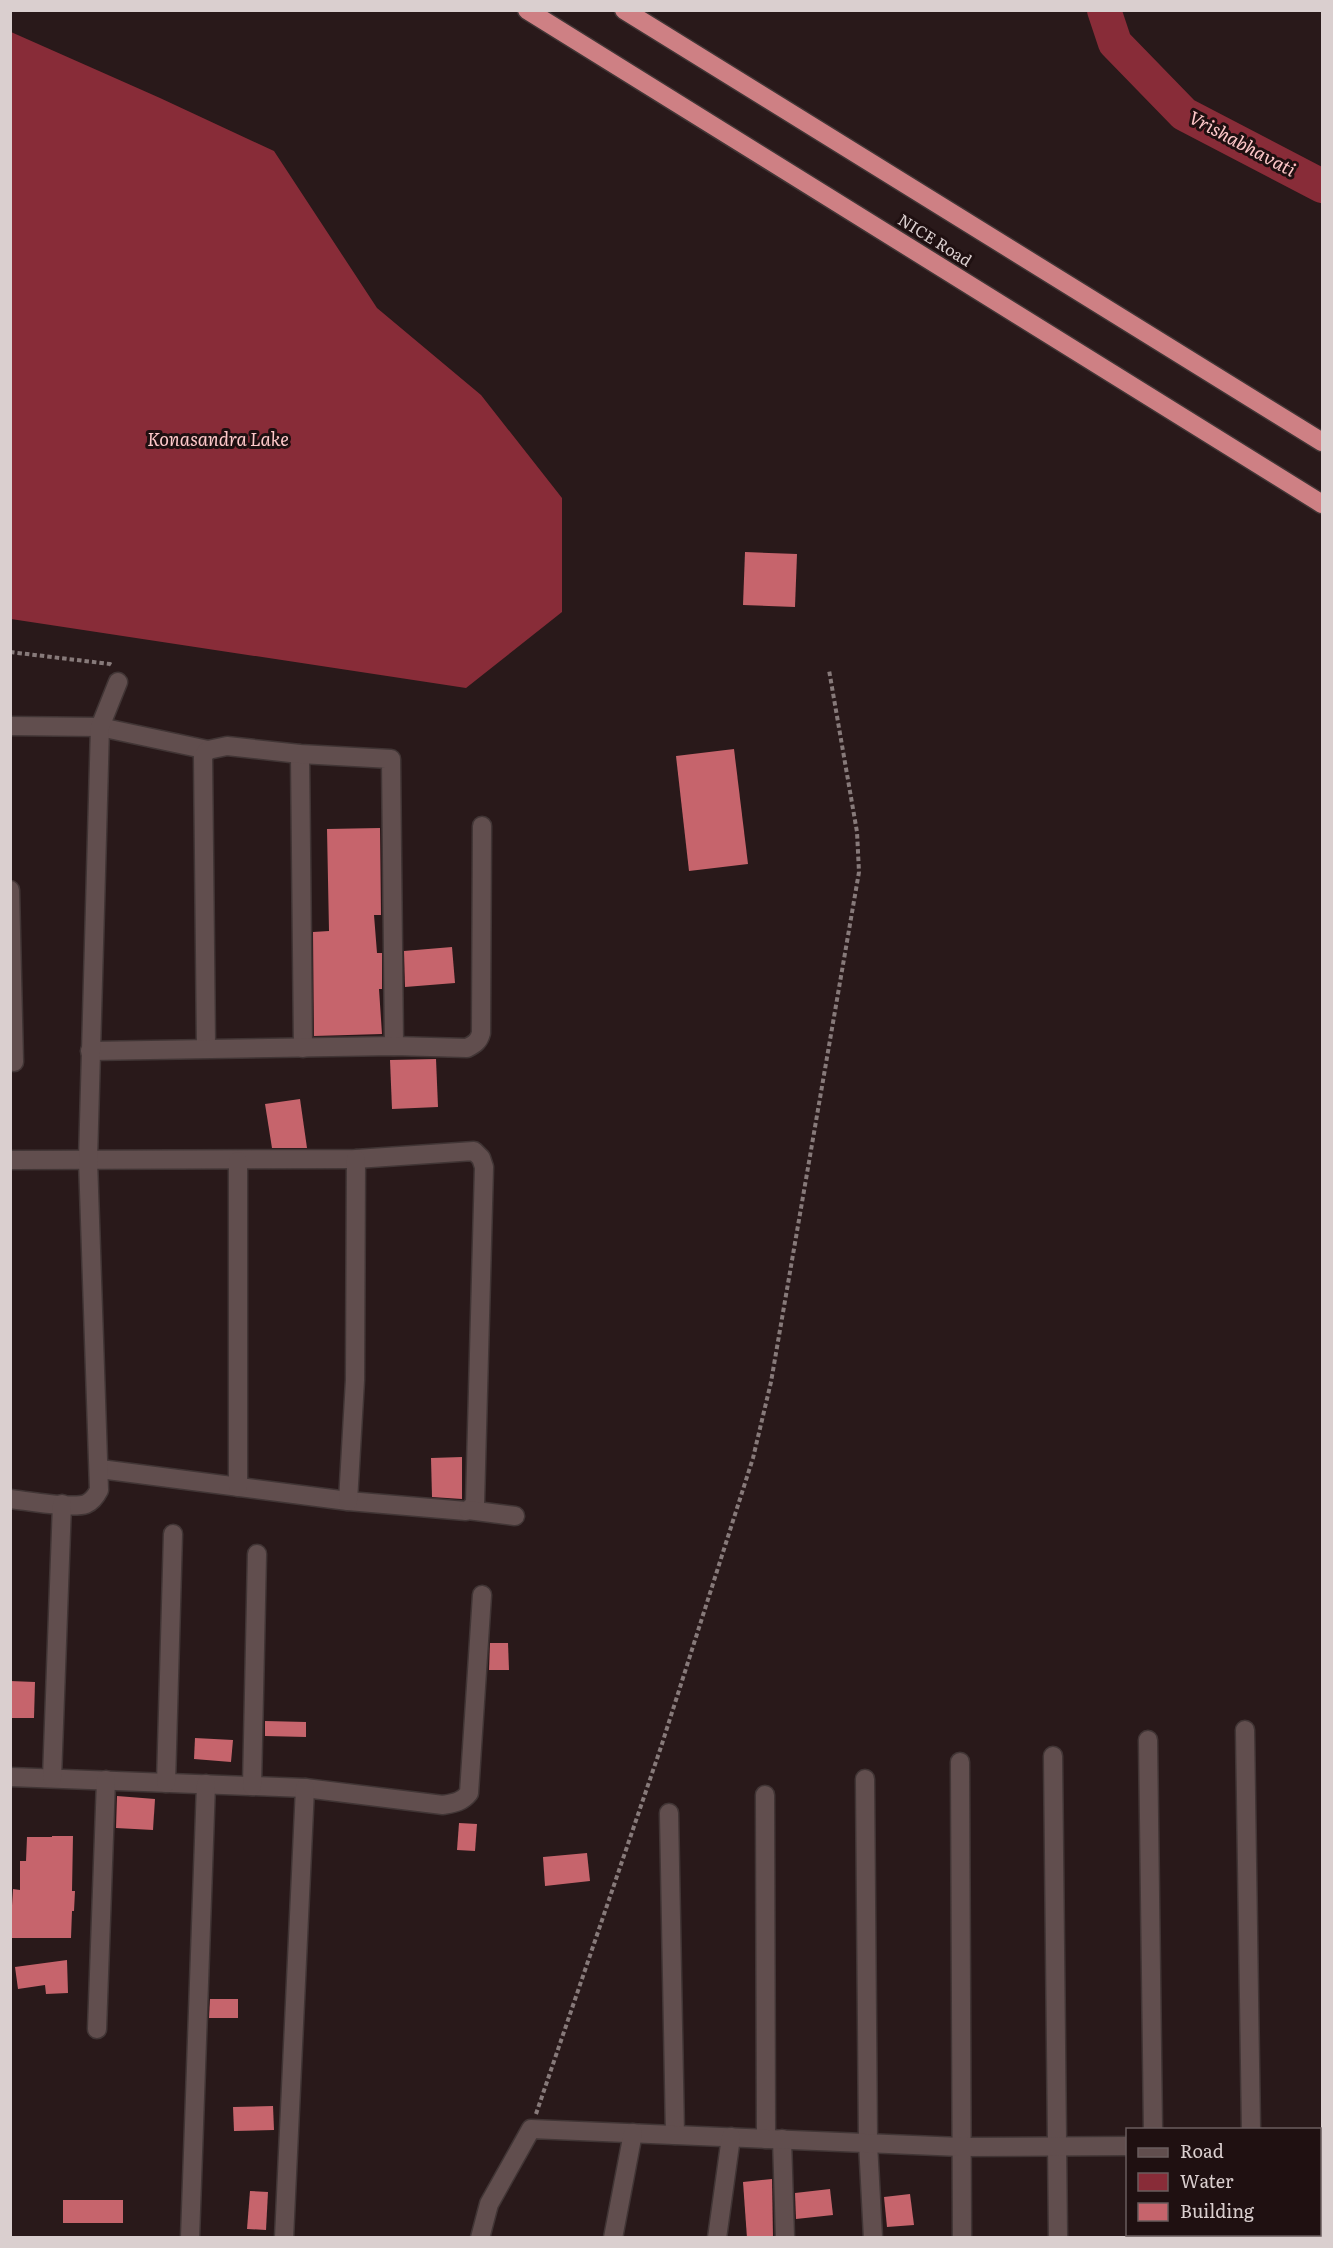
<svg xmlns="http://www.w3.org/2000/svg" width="1333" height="2248" font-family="Literata,serif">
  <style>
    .water { fill: #882c38 }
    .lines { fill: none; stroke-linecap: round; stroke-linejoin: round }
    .river { stroke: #882c38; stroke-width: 34 }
    .building { fill: #c6646c }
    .minor-casing { stroke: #413535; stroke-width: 21 }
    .highway-casing { stroke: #413535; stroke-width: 21 }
    .path { stroke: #877a7a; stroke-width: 4; stroke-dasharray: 4.5 3; stroke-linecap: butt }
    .minor { stroke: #614e4e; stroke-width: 18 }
    .highway { stroke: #ce8084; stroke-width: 18 }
    .labels { text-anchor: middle; stroke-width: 6; stroke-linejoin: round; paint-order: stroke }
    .street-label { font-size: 16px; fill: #dacfcf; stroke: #1f1011 }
    .water-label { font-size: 18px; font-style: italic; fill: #fec8c9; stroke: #1f1011 }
  </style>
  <rect width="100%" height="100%" fill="#29191a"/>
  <polygon class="water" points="11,32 160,98 274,151 377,308 481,395 562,498 562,612 466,688 11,619"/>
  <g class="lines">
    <polyline class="river" points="1104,10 1115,43 1184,114 1322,186"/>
  </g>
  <g class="building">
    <polygon points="745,552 797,554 795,607 743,605"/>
    <polygon points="734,749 748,864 689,871 676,756"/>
    <polygon points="380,828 381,915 374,915 377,953 382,953 382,989 379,989 382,1034 314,1036 313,932 329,931 327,829"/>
    <polygon points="452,947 455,983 405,987 404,951"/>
    <polygon points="436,1059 438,1107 392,1109 390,1060"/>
    <polygon points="300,1099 307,1148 272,1148 265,1104"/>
    <polygon points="462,1457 462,1499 432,1497 431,1458"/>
    <polygon points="490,1643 508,1643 509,1670 489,1670"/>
    <polygon points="10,1681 35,1682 34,1718 10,1718"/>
    <polygon points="265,1721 306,1722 306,1737 265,1736"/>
    <polygon points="195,1738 233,1740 231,1762 194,1759"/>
    <polygon points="117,1796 155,1799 153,1830 116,1828"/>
    <polygon points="459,1823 477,1824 475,1851 457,1850"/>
    <polygon points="52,1836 73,1836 72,1891 75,1891 74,1911 72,1911 71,1938 10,1938 13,1889 20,1890 20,1861 26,1861 27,1837 52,1837"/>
    <polygon points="587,1853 590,1881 545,1886 543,1857"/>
    <polygon points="67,1960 68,1993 46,1994 45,1985 18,1989 15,1967"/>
    <polygon points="210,1999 238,1999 238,2018 209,2018"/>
    <polygon points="273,2106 274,2130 234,2131 233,2107"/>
    <polygon points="772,2179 773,2238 747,2238 743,2182"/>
    <polygon points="830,2189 833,2215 796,2219 795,2193"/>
    <polygon points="250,2191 268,2192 266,2230 247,2229"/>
    <polygon points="910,2194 914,2225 887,2227 884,2197"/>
    <rect x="63" y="2200" width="60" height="23"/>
  </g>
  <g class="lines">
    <g class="minor-casing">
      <g id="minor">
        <polyline points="10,726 100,727 208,750"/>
        <polyline points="300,754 303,1048"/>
        <polyline points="10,890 14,1062"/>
        <polyline points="206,1048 203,756 208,750 227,746 300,754 391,759 394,1046"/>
        <path d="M90 1051 394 1046 467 1048C475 1044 479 1041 481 1033L482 826"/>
        <polyline points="10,1160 356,1159 474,1151 481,1158 484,1167 475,1503 470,1509 466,1511 348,1501 100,1469"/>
        <polyline points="238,1487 238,1161"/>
        <path d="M10 1499C28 1501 72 1509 86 1504 93 1501 96 1496 99 1490L88 1160 100 727 118 682"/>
        <polyline points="348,1501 355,1380 356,1159"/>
        <polyline points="468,1510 515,1516"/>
        <polyline points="1245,1730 1251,2130"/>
        <polyline points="1148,1740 1153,2130"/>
        <polyline points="1053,1756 1058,2238"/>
        <polyline points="960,1762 962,2238"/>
        <path d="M10 1777 305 1788 443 1805C454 1803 462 1802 469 1793L482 1595"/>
        <polyline points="52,1778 62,1504"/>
        <polyline points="865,1779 868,2143 873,2238"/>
        <polyline points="166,1783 173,1534"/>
        <polyline points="252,1786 257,1554"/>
        <polyline points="765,1795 766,2139"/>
        <polyline points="669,1813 675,2135"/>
        <polyline points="97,2029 106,1780"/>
        <polyline points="782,2139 785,2238"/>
        <polyline points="1320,2146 1322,2146"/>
        <polyline points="1154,2234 1154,2238"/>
        <polyline points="1252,2234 1252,2238"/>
        <polyline points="190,2238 206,1784"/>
        <polyline points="284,2238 305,1788"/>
        <polyline points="480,2238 489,2204 531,2129 961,2147 1128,2146"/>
        <polyline points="613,2238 633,2133"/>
        <polyline points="717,2238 731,2137"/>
      </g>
    </g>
    <g class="highway-casing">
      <g id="highway">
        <polyline points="527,10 1322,504"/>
        <polyline points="624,10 1322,442"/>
      </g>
    </g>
    <g class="path">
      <polyline points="10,652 110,664 113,666"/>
      <polyline points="536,2114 661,1747 753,1458 771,1382 859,872 857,832 829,670"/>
    </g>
    <use href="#minor" class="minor"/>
    <use href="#highway" class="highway"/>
  </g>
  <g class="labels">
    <g class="street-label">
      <text transform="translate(935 240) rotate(32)" y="6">NICE Road</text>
    </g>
    <g class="water-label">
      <text transform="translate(1242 144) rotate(28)" y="6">Vrishabhavati</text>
      <text x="218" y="446">Konasandra Lake</text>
    </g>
  </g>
  <rect width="1333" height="2248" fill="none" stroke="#dacfcf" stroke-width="24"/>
  <rect x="1126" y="2128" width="195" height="108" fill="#1f1011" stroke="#6a5c5d" stroke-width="1.5"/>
  <rect x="1138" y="2148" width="30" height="9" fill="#614e4e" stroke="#6a5c5d" stroke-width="1.5"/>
  <text x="1180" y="2158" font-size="18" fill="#dacfcf">Road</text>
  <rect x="1138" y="2173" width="30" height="18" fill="#882c38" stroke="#6a5c5d" stroke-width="1.5"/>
  <text x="1180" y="2188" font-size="18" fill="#dacfcf">Water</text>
  <rect x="1138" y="2203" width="30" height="18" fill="#c6646c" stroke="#6a5c5d" stroke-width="1.5"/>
  <text x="1180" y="2218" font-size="18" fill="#dacfcf">Building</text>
</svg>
